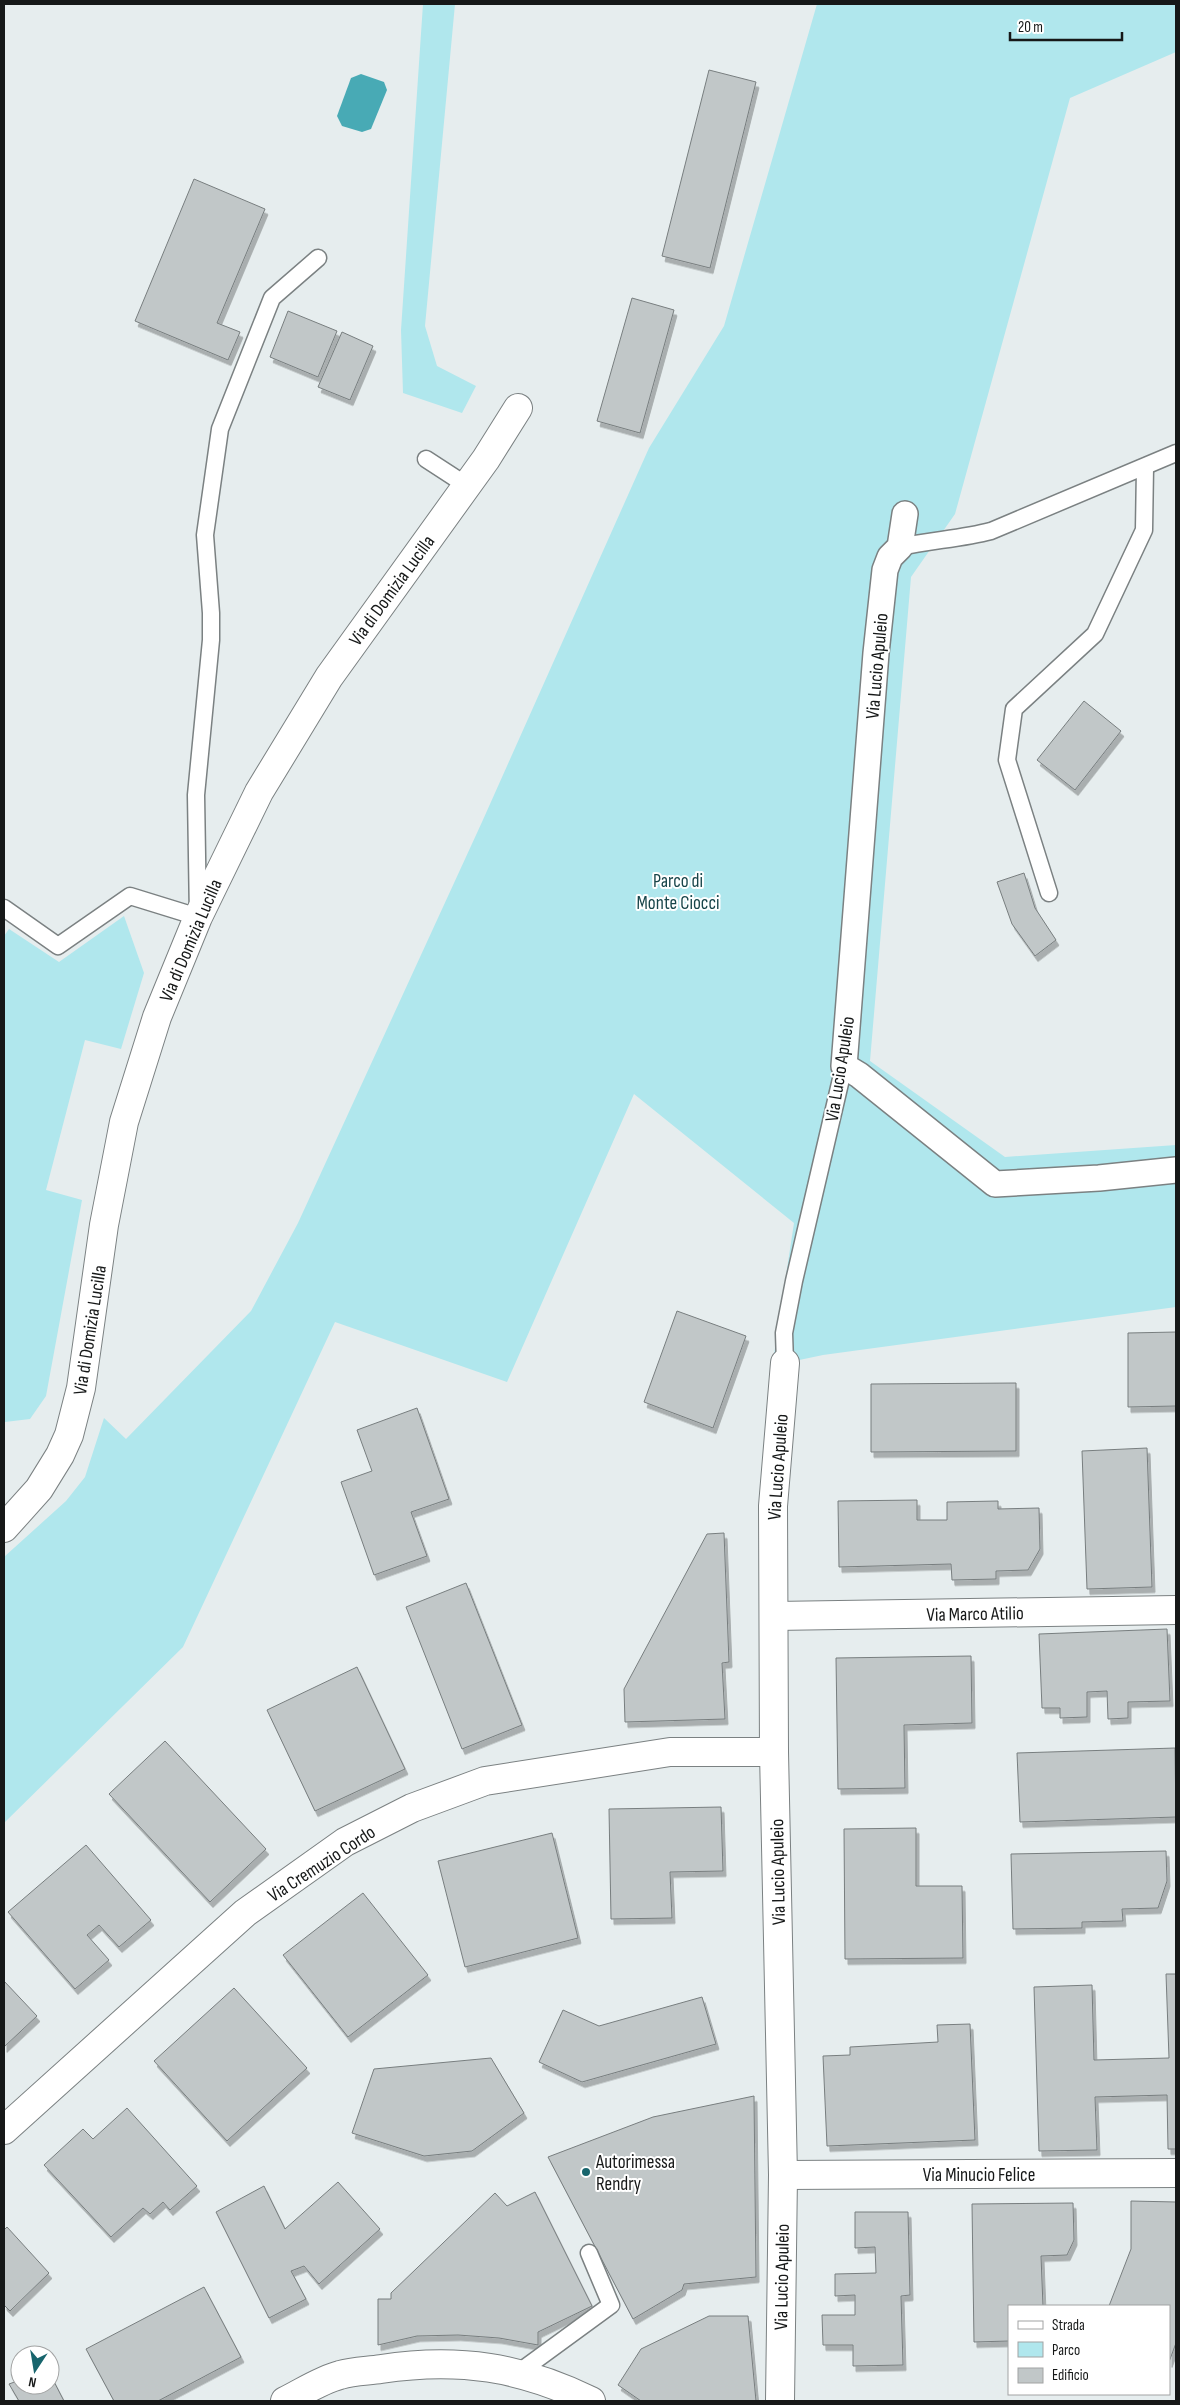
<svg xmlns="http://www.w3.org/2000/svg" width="1180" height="2405" font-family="'Sofia Sans Condensed',sans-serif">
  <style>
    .green { fill: #b0e7ed }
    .water { fill: #48aab5 }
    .building { fill: #c1c7c8; stroke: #787e7f; filter: url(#shadow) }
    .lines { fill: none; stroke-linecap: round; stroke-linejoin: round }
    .service-casing { stroke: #7b8182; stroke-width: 19 }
    .pedestrian-casing { stroke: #7b8182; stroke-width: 28 }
    .minor-casing { stroke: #7b8182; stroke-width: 30 }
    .service { stroke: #fff; stroke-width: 16 }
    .pedestrian { stroke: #fff; stroke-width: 25 }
    .minor { stroke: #fff; stroke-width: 28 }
    .poi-dot { fill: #18656d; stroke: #fff; stroke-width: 2 }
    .labels { text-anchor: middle; stroke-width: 4; stroke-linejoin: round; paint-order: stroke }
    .street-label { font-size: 19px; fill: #161818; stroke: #fff }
    .park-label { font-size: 19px; fill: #18454a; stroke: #fff }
    .poi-label { font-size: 19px; fill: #161818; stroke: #fff; text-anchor: start }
  </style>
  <defs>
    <filter id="shadow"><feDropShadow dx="3" dy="5.5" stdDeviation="0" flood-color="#0004"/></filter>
  </defs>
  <rect width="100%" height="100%" fill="#e6edee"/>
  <g class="green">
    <polygon points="423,4 455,4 425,326 437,366 476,386 462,413 403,393 401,330"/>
    <polygon points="817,4 1176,4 1176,52 1070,98 955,514 911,577 870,1061 1005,1157 1176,1145 1176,1307 823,1355 785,1363 771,1374 794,1223 634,1094 507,1382 335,1322 183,1647 4,1823 4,1557 66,1501 85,1477 104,1418 126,1439 251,1311 298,1223 482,822 649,448 724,326"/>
    <polygon points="124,916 144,973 121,1049 85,1040 46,1190 82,1200 46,1396 30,1419 5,1422 4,1424 4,936 9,929 59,962"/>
  </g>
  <polygon class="water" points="361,74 384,82 387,90 371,129 362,132 342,126 337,116 351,78"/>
  <g class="building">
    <polygon points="709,70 756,82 710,268 662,256"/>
    <polygon points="194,179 265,209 217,323 240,332 228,360 135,321"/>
    <polygon points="632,298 674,310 640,433 597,421"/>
    <polygon points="288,311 337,331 318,377 270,357"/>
    <polygon points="342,332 373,346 350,400 318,387"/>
    <polygon points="1084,701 1121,731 1075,790 1037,760"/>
    <polygon points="1024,873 1035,908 1056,940 1035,956 1012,924 997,882"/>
    <polygon points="677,1311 746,1336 713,1428 644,1402"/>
    <polygon points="1176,1332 1176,1406 1128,1407 1128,1333"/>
    <polygon points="1016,1383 1016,1451 871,1452 871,1384"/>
    <polygon points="417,1408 449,1499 411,1512 427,1556 374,1575 341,1482 372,1471 357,1430"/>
    <polygon points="1147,1448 1152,1587 1087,1589 1082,1451"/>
    <polygon points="917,1500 917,1520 947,1520 947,1502 998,1501 998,1509 1039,1508 1040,1549 1028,1570 996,1571 996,1579 952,1580 951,1564 839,1567 838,1501"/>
    <polygon points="724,1533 729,1662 722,1663 725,1719 625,1722 624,1689 707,1534"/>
    <polygon points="466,1583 522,1725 462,1749 406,1607"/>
    <polygon points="1167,1629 1170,1701 1128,1702 1128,1718 1108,1719 1107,1691 1087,1692 1087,1717 1060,1718 1060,1708 1042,1708 1039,1634"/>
    <polygon points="971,1656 972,1723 904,1725 905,1788 838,1789 836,1658"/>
    <polygon points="357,1667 405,1769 315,1811 267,1710"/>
    <polygon points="165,1741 266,1849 210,1902 109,1794"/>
    <polygon points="1175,1748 1176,1817 1020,1822 1017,1753"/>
    <polygon points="721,1807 723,1871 670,1872 672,1918 611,1919 609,1809"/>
    <polygon points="916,1828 916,1886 962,1886 963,1958 845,1959 844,1829"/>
    <polygon points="552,1833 578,1938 465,1967 438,1861"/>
    <polygon points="86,1845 151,1920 119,1947 99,1925 87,1935 109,1960 75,1989 8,1912"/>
    <polygon points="1166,1851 1167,1881 1158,1908 1122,1909 1123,1921 1082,1922 1082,1928 1013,1929 1011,1854"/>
    <polygon points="363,1893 428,1975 348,2037 283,1955"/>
    <polygon points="1166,1974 1176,1974 1176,2149 1168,2149 1167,2095 1095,2097 1097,2150 1039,2151 1034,1987 1092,1985 1094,2060 1169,2058"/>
    <polygon points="4,1981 37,2016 4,2047"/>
    <polygon points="234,1988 307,2068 227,2141 154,2061"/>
    <polygon points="702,1997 716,2044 582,2082 539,2062 563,2010 599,2026"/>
    <polygon points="970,2024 975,2140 827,2146 823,2056 850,2055 850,2047 938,2042 937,2025"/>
    <polygon points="491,2058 524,2113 472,2151 424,2156 352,2133 374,2069"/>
    <polygon points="754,2096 756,2277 684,2284 682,2290 633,2319 548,2157 653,2117"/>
    <polygon points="127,2108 197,2186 170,2210 163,2202 150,2214 143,2208 111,2237 44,2165 83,2129 93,2139"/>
    <polygon points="338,2182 380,2229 319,2284 304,2266 291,2271 306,2299 269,2318 216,2212 264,2186 285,2229"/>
    <polygon points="535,2192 592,2306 538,2332 538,2345 499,2338 458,2335 417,2336 378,2345 378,2299 391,2299 391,2293 495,2193 507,2206"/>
    <polygon points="1131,2201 1176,2202 1176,2343 1169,2362 1169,2306 1109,2306 1131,2249"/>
    <polygon points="1073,2203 1074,2240 1067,2255 1041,2256 1043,2306 1009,2306 1009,2341 974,2342 972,2204"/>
    <polygon points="855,2212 908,2212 910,2295 901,2296 903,2365 853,2366 853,2345 823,2345 822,2315 855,2315 855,2295 835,2296 835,2274 876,2273 875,2247 855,2248"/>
    <polygon points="7,2227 49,2273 10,2311 4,2305 4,2230"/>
    <polygon points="204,2287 241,2357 158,2401 114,2401 86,2349"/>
    <polygon points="709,2316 748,2316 756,2401 641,2401 618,2385 641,2349"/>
    <polygon points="50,2374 64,2401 19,2401 9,2384 20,2380 20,2385 50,2385"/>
  </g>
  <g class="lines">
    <g class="service-casing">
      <g id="service">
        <polyline points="426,459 466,485"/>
        <path d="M900 547C930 540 961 539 991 531L1176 453"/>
        <polyline points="1049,893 1007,760 1014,709 1095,634 1144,530 1145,467"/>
        <polyline points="4,908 58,946 130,896 198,917 196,795 211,640 211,613 205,535 220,429 272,298 318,258"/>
        <polyline points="785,1363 784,1333 794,1281 844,1066"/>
        <polyline points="518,2373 611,2305 589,2253"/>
      </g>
    </g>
    <g class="pedestrian-casing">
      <polyline id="pedestrian" points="905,514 900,547 890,557 885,570 876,653 844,1066 859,1075 995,1184 1099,1178 1176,1170"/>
    </g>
    <g class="minor-casing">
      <g id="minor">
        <polyline points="4,1528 39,1489 60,1455 69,1435 81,1388 104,1225 124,1122 157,1017 198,917 259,792 329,677 486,459 518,408"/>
        <polyline points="774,1616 1176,1610"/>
        <polyline points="4,2130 245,1913 345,1842 412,1808 485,1781 670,1752 774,1752"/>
        <polyline points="783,2175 1176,2173"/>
        <path d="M285 2401C303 2392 321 2380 340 2375 353 2371 368 2371 381 2369 458 2357 522 2367 591 2401"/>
        <polyline points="780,2401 783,2175 774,1752 773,1506 785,1363"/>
      </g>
    </g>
    <use href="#service" class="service"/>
    <use href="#pedestrian" class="pedestrian"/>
    <use href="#minor" class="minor"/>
  </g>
  <circle class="poi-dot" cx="586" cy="2172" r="5"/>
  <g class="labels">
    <g class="street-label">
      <text transform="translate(391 590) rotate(-54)" y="7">Via di Domizia Lucilla</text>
      <text transform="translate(876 666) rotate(-85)" y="7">Via Lucio Apuleio</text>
      <text transform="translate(190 940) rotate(-67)" y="7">Via di Domizia Lucilla</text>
      <text transform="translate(839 1069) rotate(-81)" y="7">Via Lucio Apuleio</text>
      <text transform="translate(89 1330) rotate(-81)" y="7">Via di Domizia Lucilla</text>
      <text transform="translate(777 1467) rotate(-86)" y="7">Via Lucio Apuleio</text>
      <text transform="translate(975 1613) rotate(-1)" y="7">Via Marco Atilio</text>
      <text transform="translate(321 1863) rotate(-33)" y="7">Via Cremuzio Cordo</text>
      <text transform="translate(777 1872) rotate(-91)" y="7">Via Lucio Apuleio</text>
      <text x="979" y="2181">Via Minucio Felice</text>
      <text transform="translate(781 2277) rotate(-89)" y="7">Via Lucio Apuleio</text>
    </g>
    <g class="park-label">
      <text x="678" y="887">Parco di<tspan x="678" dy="22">Monte Ciocci</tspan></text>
    </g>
    <g class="poi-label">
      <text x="596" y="2168">Autorimessa<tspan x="596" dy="22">Rendry</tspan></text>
    </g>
  </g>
  <rect width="1180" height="2405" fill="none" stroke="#161818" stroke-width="10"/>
  <rect x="1008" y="2305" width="162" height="90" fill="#ffffff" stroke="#a2a3a3"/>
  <rect x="1018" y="2321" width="25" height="8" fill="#ffffff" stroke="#a2a3a3"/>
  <text x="1052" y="2330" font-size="15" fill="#161818">Strada</text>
  <rect x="1018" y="2342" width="25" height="15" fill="#b0e7ed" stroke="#a2a3a3"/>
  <text x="1052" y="2355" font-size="15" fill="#161818">Parco</text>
  <rect x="1018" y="2368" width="25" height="15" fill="#c1c7c8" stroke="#a2a3a3"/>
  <text x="1052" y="2380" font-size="15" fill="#161818">Edificio</text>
  <g transform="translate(35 2370) rotate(192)"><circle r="24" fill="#ffffff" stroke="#a2a3a3"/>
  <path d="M0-4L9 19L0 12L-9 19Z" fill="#18656d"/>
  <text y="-8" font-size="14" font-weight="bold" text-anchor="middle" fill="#161818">N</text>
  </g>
  <path d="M1010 32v8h112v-8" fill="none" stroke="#161818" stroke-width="2.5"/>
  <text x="1018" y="32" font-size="15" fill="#161818" stroke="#ffffff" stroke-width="4" paint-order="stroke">20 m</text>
</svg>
